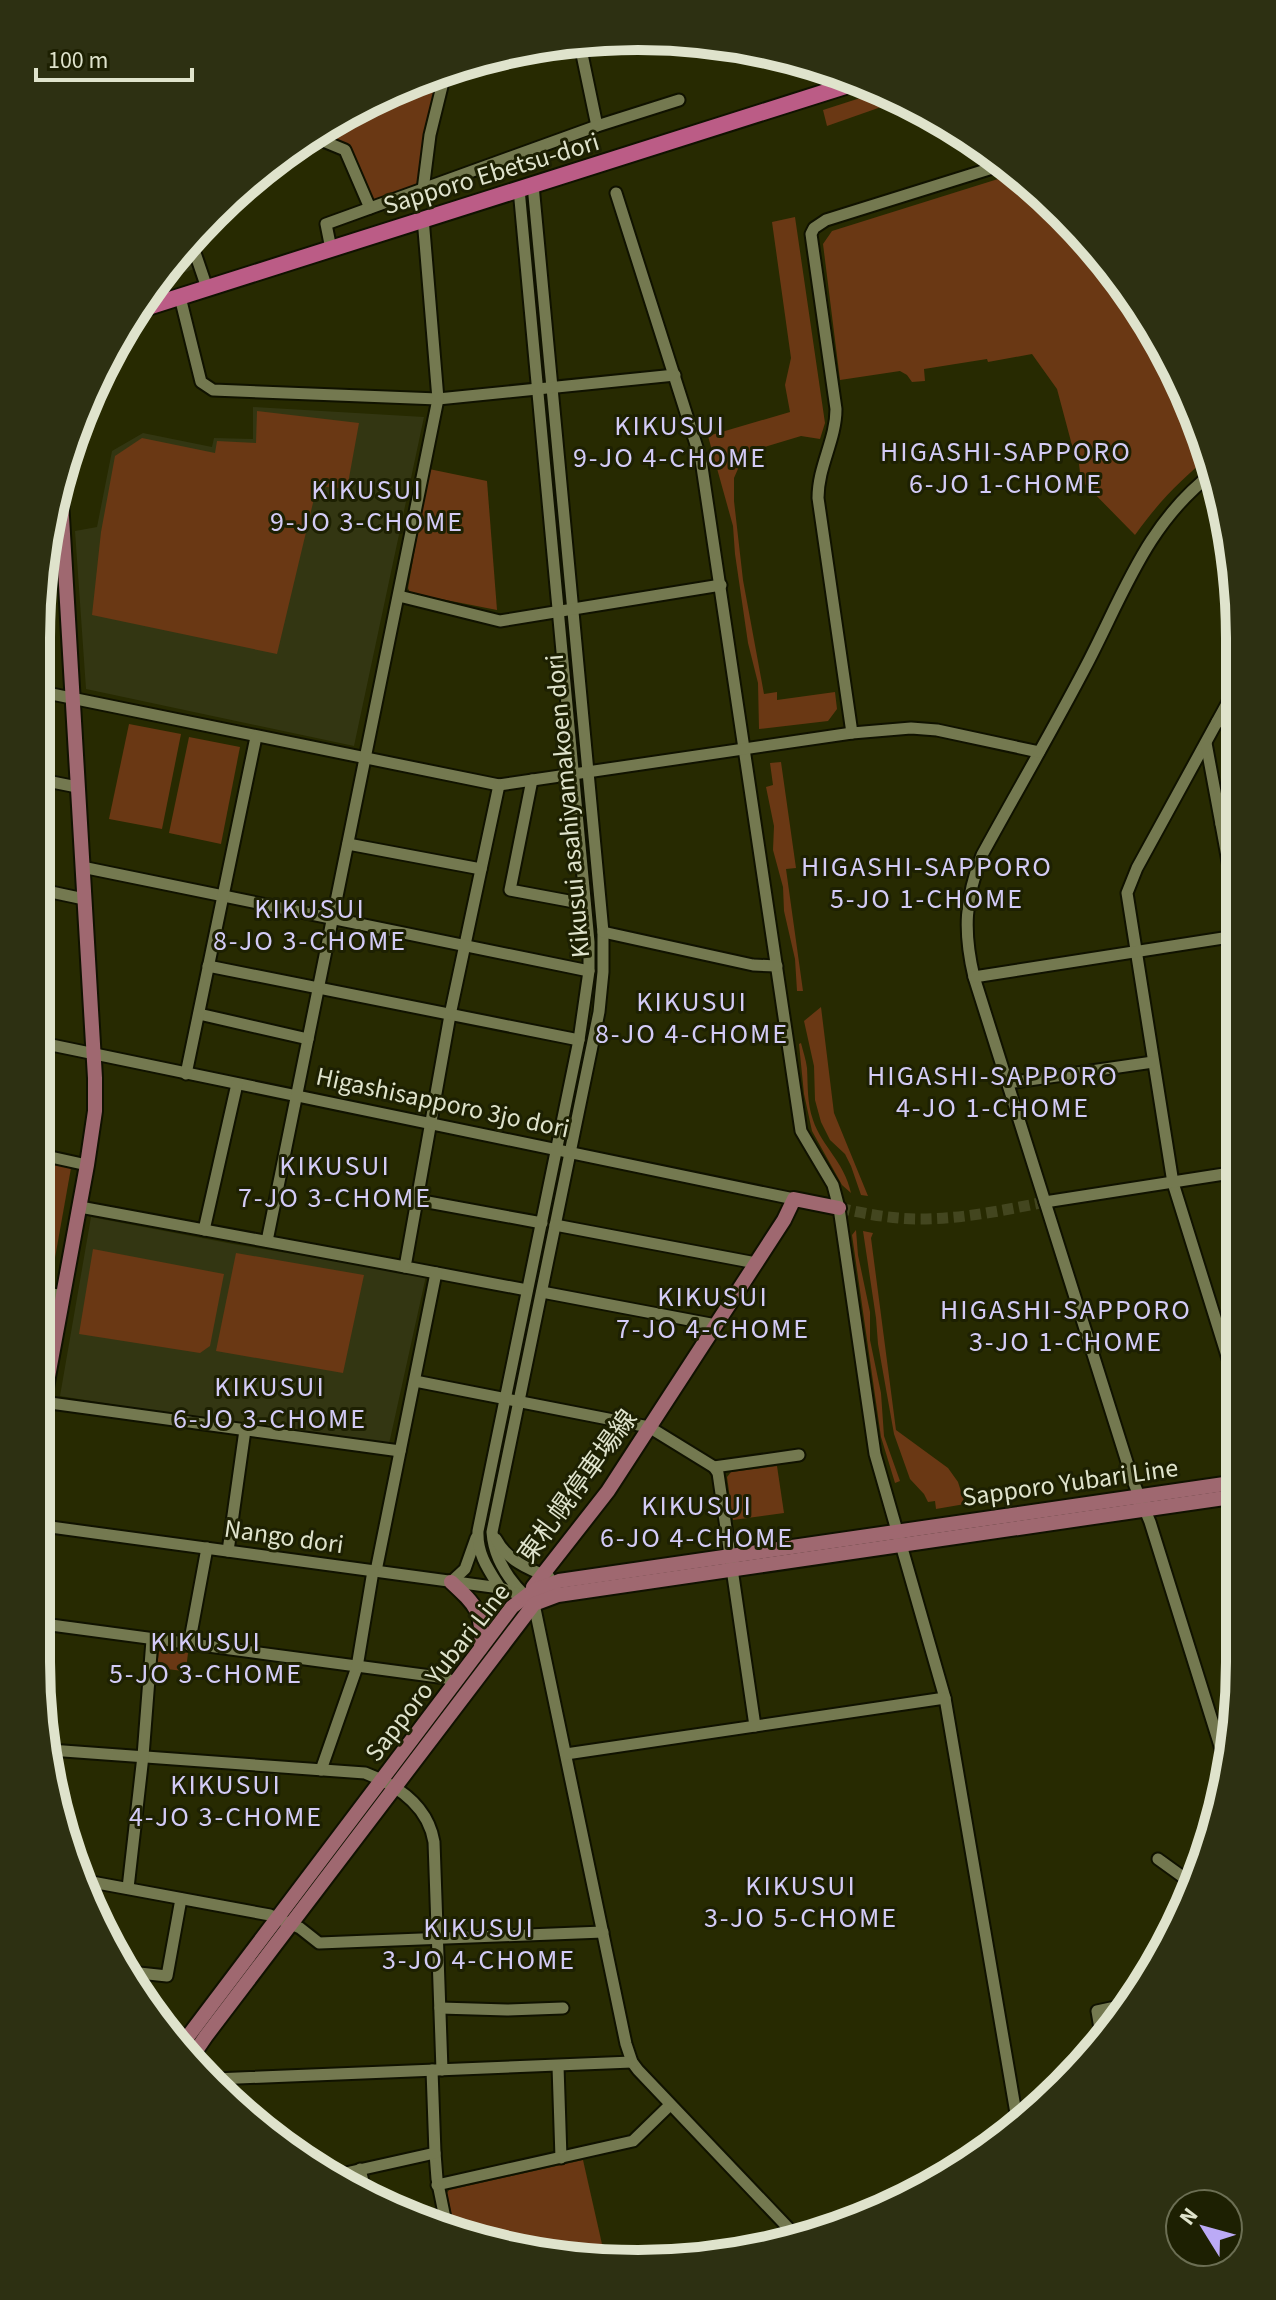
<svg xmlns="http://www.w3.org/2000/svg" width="1276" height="2300" font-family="'Source Sans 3','Noto Sans JP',sans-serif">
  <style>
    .built { fill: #333612 }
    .green { fill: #6a3814 }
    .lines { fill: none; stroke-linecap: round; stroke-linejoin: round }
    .minor-tunnel { stroke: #43461f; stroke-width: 11; stroke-dasharray: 11 5.5; stroke-linecap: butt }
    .minor-casing { stroke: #101200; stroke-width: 15 }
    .major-casing { stroke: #101200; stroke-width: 18 }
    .highway-casing { stroke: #101200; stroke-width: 20 }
    .minor { stroke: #747950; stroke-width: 11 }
    .major { stroke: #9f6870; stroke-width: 14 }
    .highway { stroke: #bb5c86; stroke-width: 16 }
    .labels { text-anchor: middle; stroke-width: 6; stroke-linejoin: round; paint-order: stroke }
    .street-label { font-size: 26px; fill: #dfe3cc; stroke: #1d2002 }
    .neighbourhood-label { font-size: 28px; letter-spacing: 2px; fill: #d3cbf6; stroke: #1d2002 }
    .rim { fill: none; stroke: #dfe3cc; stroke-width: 10 }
  </style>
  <rect width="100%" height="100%" fill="#272a01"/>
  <g class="built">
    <polygon points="188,238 186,252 194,269 156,282"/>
    <polygon points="253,407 424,417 354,746 86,689 75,531 97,527 112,451 143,433 212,447 214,438 253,439"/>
    <polygon points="91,1217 233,1244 426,1276 389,1444 248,1426 60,1396"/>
  </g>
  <g class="green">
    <polygon points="439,73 431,108 419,187 373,201 350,149 316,133 372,98"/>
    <polygon points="882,91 901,100 827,126 823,110"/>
    <path d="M1014 174 1063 212 1139 304 1208 444 1211 455C1181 479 1157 504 1135 535L1081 480 1077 449H1073L1057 389 1032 354 988 362 987 359 924 369 925 381 912 382 907 375 900 371 840 380 823 244 832 231Z"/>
    <polygon points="795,217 825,423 820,439 801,436 745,453 734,478 734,501 743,580 764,694 777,692 777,700 835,692 837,709 828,721 759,729 758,683 748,643 735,554 733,526 708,436 790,412 785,385 791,358 772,222"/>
    <polygon points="257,411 359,423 347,489 317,486 277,654 92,615 101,532 115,456 142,438 215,453 217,441 256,443"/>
    <polygon points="429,469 487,481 497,610 410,593 408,588"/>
    <polygon points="129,724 181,734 162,829 109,819"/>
    <polygon points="189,737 240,747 221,844 169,833"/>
    <polygon points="781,762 796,868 786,869 803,991 797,991 795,959 784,911 783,887 773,850 774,826 766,787 773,785 770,763"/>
    <polygon points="821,1007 834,1113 868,1196 861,1195 851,1166 845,1154 830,1140 821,1122 815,1100 814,1066 804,1021"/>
    <path d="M801 1043C803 1051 806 1060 807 1068 808 1086 807 1103 813 1120 822 1147 844 1161 851 1193L842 1185 812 1131 804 1094 799 1044Z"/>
    <polygon points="37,1160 71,1168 50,1286 36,1283"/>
    <polygon points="856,1230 858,1255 870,1312 870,1340 881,1393 884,1436 900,1481 895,1483 881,1437 852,1235"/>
    <polygon points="863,1231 873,1233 871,1238 896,1430 948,1468 958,1482 965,1504 936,1509 935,1501 928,1502 924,1494 910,1479 894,1434 878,1344 876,1318"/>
    <polygon points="93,1249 224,1274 210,1346 200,1353 79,1334"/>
    <polygon points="236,1253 364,1275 343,1373 216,1351"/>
    <polygon points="777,1466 784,1513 733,1520 727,1477 731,1472"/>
    <polygon points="161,1650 188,1653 186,1669 183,1671 159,1668 157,1666 159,1652"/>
    <polygon points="583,2160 604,2253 601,2255 482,2243 455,2231 447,2193 449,2190"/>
  </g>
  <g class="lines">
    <path class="minor-tunnel" d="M839 1208C866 1214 893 1219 920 1219 962 1219 1005 1210 1045 1202"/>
    <g class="minor-casing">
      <g id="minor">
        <polyline points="579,40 597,126"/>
        <polyline points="311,136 345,150 370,208"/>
        <path d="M533 185 603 932V972L599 1012 492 1532C494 1561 512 1585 534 1604L626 2044 632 2062 638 2070 795 2235"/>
        <polyline points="423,190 430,135 446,70"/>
        <polyline points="616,193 701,460 801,1131 833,1185 839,1208 875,1454 945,1698 1018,2125"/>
        <polyline points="194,233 192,244 207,288"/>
        <polyline points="331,249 326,224 597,126 679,100"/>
        <polyline points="180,297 201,382 213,390 438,399 675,375"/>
        <path d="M1214 472C1146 523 1123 596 1085 668 1052 731 1016 793 982 855 965 899 963 931 974 977L1133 1481 1150 1522 1226 1765"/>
        <polyline points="51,530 63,529"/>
        <polyline points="399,596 500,621 721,585"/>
        <polyline points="1235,689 1137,868 1127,893 1173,1183 1238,1391"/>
        <polyline points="37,691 499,785 852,733 911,728 937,730 1039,752"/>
        <polyline points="1217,722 1235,720"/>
        <path d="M852 733 818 498C818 466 836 440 836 409L811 234 814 228 826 220 1002 165"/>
        <polyline points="1206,743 1236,905"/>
        <polyline points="37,779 77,787"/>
        <polyline points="532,780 510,890 585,904"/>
        <polyline points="499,785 450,1015 405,1267 527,1290"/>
        <polyline points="1221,824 1236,821"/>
        <polyline points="348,844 481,869"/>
        <polyline points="82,867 589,971"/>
        <polyline points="37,889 84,899"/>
        <polyline points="603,932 753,965 777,966"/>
        <polyline points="208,966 579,1040"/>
        <polyline points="974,977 1236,936"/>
        <polyline points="199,1014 308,1039"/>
        <polyline points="37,1042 794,1199"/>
        <polyline points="186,1074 256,737"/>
        <polyline points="1008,1083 1153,1062"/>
        <polyline points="37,1154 87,1165"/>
        <polyline points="417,1200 542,1223"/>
        <polyline points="1045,1202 1237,1172"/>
        <polyline points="80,1207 405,1267"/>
        <polyline points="555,1225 756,1263"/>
        <polyline points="204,1230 237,1084"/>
        <polyline points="267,1241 438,399 423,218"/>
        <polyline points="36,1291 63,1296"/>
        <polyline points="542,1292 716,1325"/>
        <polyline points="415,1381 649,1427 714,1467 718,1473 755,1726"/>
        <polyline points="43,1402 400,1451"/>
        <polyline points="714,1467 799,1455"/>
        <polyline points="36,1525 500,1588 524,1596"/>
        <path d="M496 1539C507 1560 528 1569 549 1577"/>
        <polyline points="228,1551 245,1430"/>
        <polyline points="376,1571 436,1273"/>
        <polyline points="451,1582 465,1569 476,1538"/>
        <path d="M500 1588C488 1569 477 1554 478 1531L579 1040 589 971V942L519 189"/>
        <polyline points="36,1623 446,1678 455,1683"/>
        <polyline points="189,1645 207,1548"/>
        <path d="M50 1750 365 1773C397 1785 428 1806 434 1842L442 2070"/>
        <polyline points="566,1754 945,1698"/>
        <polyline points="321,1770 357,1667 373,1571"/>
        <polyline points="1158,1859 1194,1885"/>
        <polyline points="81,1880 270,1915 300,1928 319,1943 603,1932"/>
        <polyline points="128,1888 143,1756 152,1640"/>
        <polyline points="130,1972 167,1976 181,1899"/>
        <polyline points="440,2008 507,2010 563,2008"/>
        <polyline points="1101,2034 1097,2011 1125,2005"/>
        <polyline points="558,2066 561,2158"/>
        <polyline points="214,2079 632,2062"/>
        <polyline points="435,2153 437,2179 447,2228"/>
        <polyline points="360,2169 365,2190"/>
        <polyline points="332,2176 435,2153 432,2070"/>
        <polyline points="437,2185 633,2141 670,2105"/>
      </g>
    </g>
    <g class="major-casing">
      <g id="major">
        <polyline points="36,1442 87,1165 95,1111 95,1078 60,483"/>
        <path d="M451 1582C476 1605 484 1613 481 1648"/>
        <polyline points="533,1587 608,1491 784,1220 794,1199 839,1208"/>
        <polyline points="180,2047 512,1607 534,1590 559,1581 1238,1482"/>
        <polyline points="191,2058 206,2036 534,1604 558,1595 1238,1496"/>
      </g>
    </g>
    <g class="highway-casing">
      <polyline id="highway" points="135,311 861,81"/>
    </g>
    <use href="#minor" class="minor"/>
    <use href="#major" class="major"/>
    <use href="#highway" class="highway"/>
  </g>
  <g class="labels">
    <g class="street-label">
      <text transform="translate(491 173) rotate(-17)" y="9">Sapporo Ebetsu-dori</text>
      <text transform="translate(567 806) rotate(-95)" y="9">Kikusui asahiyamakoen dori</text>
      <text transform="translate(443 1102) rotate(12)" y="9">Higashisapporo 3jo dori</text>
      <text transform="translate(1070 1482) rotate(-8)" y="9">Sapporo Yubari Line</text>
      <text transform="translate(577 1486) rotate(-54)" y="9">東札幌停車場線</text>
      <text transform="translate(284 1536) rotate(8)" y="9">Nango dori</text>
      <text transform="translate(437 1672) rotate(-52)" y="9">Sapporo Yubari Line</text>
    </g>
    <g class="neighbourhood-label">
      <text x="670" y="435">KIKUSUI<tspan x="670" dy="32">9-JO 4-CHOME</tspan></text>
      <text x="1006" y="461">HIGASHI-SAPPORO<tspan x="1006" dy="32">6-JO 1-CHOME</tspan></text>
      <text x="367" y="499">KIKUSUI<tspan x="367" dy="32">9-JO 3-CHOME</tspan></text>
      <text x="927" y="876">HIGASHI-SAPPORO<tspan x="927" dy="32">5-JO 1-CHOME</tspan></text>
      <text x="310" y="918">KIKUSUI<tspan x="310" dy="32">8-JO 3-CHOME</tspan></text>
      <text x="692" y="1011">KIKUSUI<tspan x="692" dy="32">8-JO 4-CHOME</tspan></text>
      <text x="993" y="1085">HIGASHI-SAPPORO<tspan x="993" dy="32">4-JO 1-CHOME</tspan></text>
      <text x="335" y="1175">KIKUSUI<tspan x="335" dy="32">7-JO 3-CHOME</tspan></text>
      <text x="713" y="1306">KIKUSUI<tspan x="713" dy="32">7-JO 4-CHOME</tspan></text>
      <text x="1066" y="1319">HIGASHI-SAPPORO<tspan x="1066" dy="32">3-JO 1-CHOME</tspan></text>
      <text x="270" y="1396">KIKUSUI<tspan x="270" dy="32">6-JO 3-CHOME</tspan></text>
      <text x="697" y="1515">KIKUSUI<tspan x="697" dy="32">6-JO 4-CHOME</tspan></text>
      <text x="206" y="1651">KIKUSUI<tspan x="206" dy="32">5-JO 3-CHOME</tspan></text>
      <text x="226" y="1794">KIKUSUI<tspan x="226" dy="32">4-JO 3-CHOME</tspan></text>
      <text x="801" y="1895">KIKUSUI<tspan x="801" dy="32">3-JO 5-CHOME</tspan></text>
      <text x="479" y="1937">KIKUSUI<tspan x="479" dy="32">3-JO 4-CHOME</tspan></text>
    </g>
  </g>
  <path d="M0 0H1276V2300H0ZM638 50H638A588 588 0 0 1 1226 638V1662A588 588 0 0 1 638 2250H638A588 588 0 0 1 50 1662V638A588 588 0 0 1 638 50Z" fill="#2d3012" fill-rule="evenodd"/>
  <path class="rim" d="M638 50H638A588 588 0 0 1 1226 638V1662A588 588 0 0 1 638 2250H638A588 588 0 0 1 50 1662V638A588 588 0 0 1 638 50Z"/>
  <g transform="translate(1204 2228) rotate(307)"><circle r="38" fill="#1d2002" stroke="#6b6e53" stroke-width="2"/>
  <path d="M0-6L14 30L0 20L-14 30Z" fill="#bbaaf6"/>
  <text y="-12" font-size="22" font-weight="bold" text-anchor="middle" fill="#dfe3cc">N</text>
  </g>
  <path d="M36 68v12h156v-12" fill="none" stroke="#dfe3cc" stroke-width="4"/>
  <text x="48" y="68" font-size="24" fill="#dfe3cc" stroke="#1d2002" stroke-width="6" paint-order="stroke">100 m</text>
</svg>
